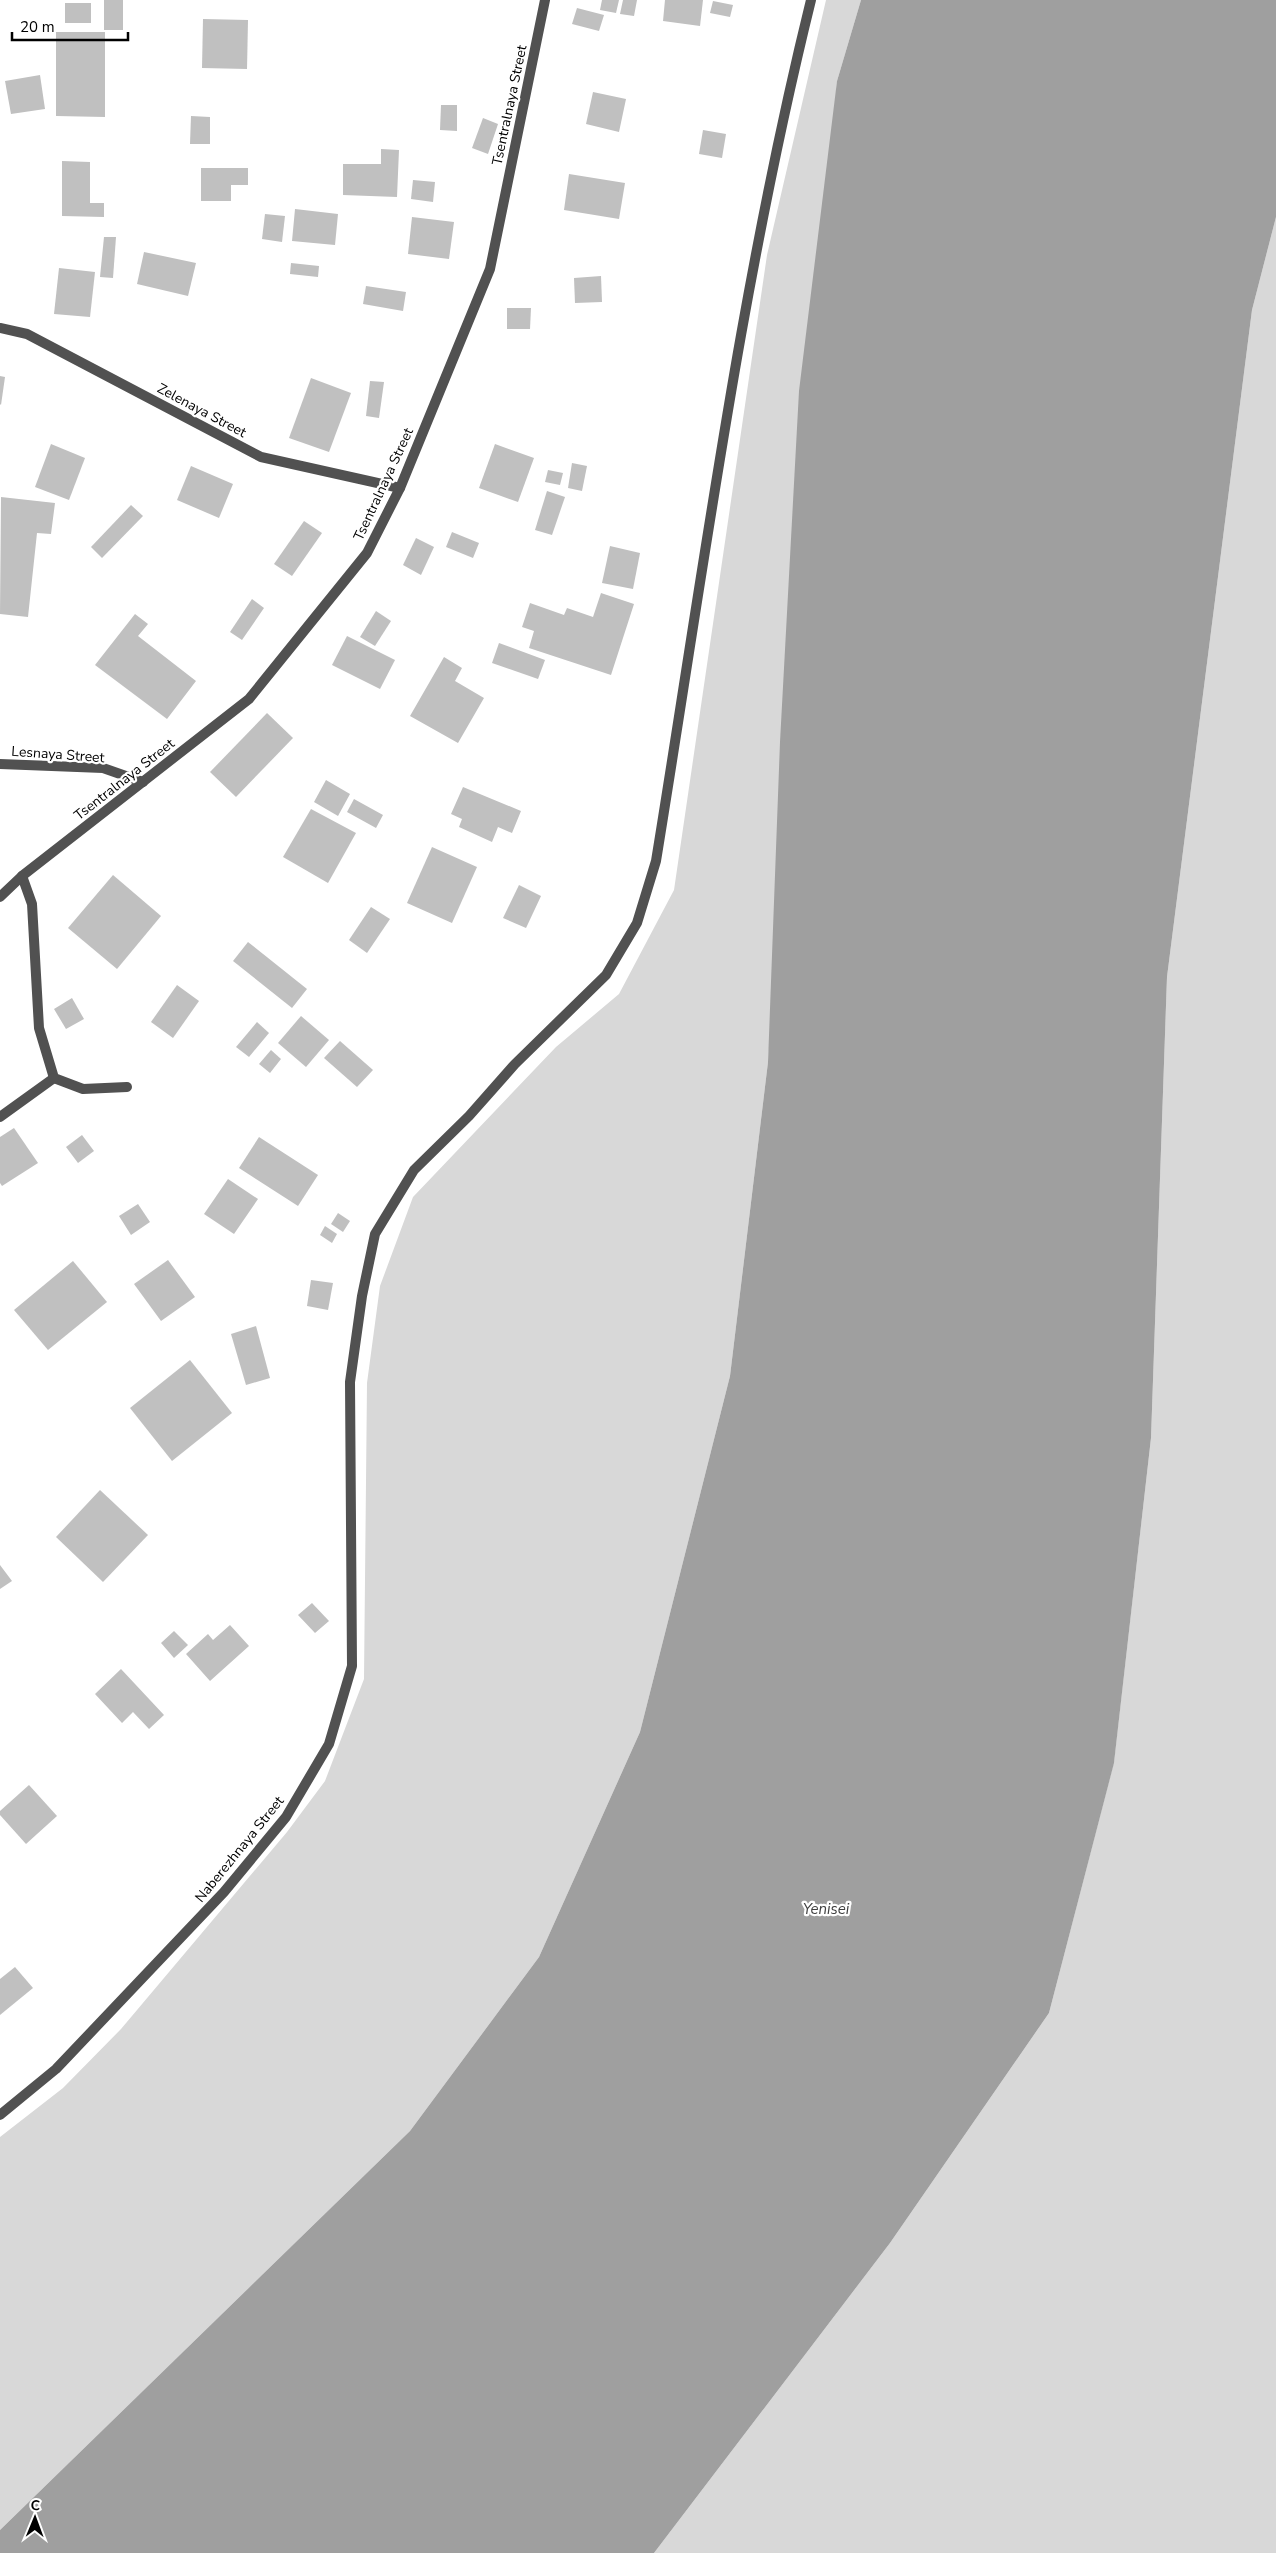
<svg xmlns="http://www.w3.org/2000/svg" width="1276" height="2553" font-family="'Nunito Sans',sans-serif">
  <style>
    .green { fill: #d8d8d8 }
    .water { fill: #9f9f9f }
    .building { fill: #c0c0c0 }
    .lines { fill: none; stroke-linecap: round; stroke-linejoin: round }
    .service { stroke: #515151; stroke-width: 10 }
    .minor { stroke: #515151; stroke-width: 10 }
    .labels { text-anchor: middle; stroke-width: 4.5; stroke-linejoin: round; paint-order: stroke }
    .street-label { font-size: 14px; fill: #000; stroke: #fff }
    .water-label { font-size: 15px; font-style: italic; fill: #404040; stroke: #fff }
  </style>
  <rect width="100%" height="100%" fill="#fff"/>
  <g class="green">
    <polygon points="826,0 861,0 837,81 768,1062 730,1376 640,1732 539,1957 410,2131 0,2530 0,2137 63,2088 121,2029 287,1832 325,1781 364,1679 367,1383 380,1286 413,1197 556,1047 619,994 674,890 767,255"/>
    <polygon points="1276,217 1276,2553 654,2553 890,2243 1049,2013 1114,1762 1151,1438 1167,977 1252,310"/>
  </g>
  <polygon class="water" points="861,0 1276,0 1276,217 1252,310 1167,977 1151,1438 1114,1763 1049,2013 890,2243 654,2553 0,2553 0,2530 410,2131 539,1957 640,1732 730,1376 768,1062 780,742 799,391 837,81"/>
  <g class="building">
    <rect x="104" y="0" width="19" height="30"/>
    <polygon points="602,0 619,0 616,13 600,10"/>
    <polygon points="623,0 637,0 634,16 620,14"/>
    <polygon points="665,0 703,0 700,26 663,21"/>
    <polygon points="713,1 733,5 730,17 710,13"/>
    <rect x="65" y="3" width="26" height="20"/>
    <polygon points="577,8 604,15 599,31 572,24"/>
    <polygon points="203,19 248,20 247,69 202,68"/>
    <polygon points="56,32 105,32 105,117 56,116"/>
    <polygon points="40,75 45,109 11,114 5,81"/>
    <polygon points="593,92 626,99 619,132 586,124"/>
    <polygon points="441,105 457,105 457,131 440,130"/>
    <polygon points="191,116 210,117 210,144 190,144"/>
    <polygon points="483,118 498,124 488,154 472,148"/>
    <polygon points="703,130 726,134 722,158 699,154"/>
    <polygon points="381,149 399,150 397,197 343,195 343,164 381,164"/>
    <polygon points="62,161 90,162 90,203 104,203 104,217 62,216"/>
    <polygon points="201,168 248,168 248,185 231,185 231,201 201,201"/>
    <polygon points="569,174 625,183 619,219 564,210"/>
    <polygon points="413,180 435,182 433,202 411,199"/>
    <polygon points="295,209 338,214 335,245 292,241"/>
    <polygon points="265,214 285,216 282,242 262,239"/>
    <polygon points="412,217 454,222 449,259 408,254"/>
    <polygon points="104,237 116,237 113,278 100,277"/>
    <polygon points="144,252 196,263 188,296 137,284"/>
    <polygon points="291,263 319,266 318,277 290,274"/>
    <polygon points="59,268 95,272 90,317 54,314"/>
    <polygon points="601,276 602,302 575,303 574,278"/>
    <polygon points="366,286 406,292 403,311 363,304"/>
    <polygon points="507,308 531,308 530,329 507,329"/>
    <polygon points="0,376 5,377 1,405 0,404"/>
    <polygon points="311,378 351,393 329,452 289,438"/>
    <polygon points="370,381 384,382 379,418 366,416"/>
    <polygon points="51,444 85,458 69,500 35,487"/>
    <polygon points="495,444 534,458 518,502 479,488"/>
    <polygon points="572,463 587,466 582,491 568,488"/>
    <polygon points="191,466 233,484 219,518 177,500"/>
    <polygon points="548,470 563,473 560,485 545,482"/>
    <polygon points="547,491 565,497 552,535 535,530"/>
    <polygon points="1,497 55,503 51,534 37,533 28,617 0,614"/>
    <polygon points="131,505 143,516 102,558 91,547"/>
    <polygon points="304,521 322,533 292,576 274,564"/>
    <polygon points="452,532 479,543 473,558 446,547"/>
    <polygon points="416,538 434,547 421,575 403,565"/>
    <polygon points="610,546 640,553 633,589 602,583"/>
    <polygon points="601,593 634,604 611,675 529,648 534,631 522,627 530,603 564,615 567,608 593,617"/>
    <polygon points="252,599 264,608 242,640 230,632"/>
    <polygon points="376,611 391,621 375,646 360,637"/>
    <polygon points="135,614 148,624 138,636 196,681 167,719 95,665"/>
    <polygon points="347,636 395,660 380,689 332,665"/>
    <polygon points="499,643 545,660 538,679 492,663"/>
    <polygon points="444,657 462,668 455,681 484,698 458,743 410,716"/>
    <polygon points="267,713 293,738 236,797 210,772"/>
    <polygon points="326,780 350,794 338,816 314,802"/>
    <polygon points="463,787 521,811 512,833 498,827 492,842 459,827 462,819 451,814"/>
    <polygon points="354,799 383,815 376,828 347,812"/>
    <polygon points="311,809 356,833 328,883 283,857"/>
    <polygon points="432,847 477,867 452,923 407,903"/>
    <polygon points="113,875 161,916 117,969 68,928"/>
    <polygon points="519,885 541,896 526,928 503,918"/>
    <polygon points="371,907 390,919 367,953 349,940"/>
    <polygon points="248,942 307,989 292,1008 233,961"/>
    <polygon points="177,985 199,1001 173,1038 151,1022"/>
    <polygon points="72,998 84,1019 66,1029 54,1009"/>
    <polygon points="301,1016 329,1040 306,1067 278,1043"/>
    <polygon points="257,1022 269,1033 249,1057 236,1047"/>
    <polygon points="340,1041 373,1070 357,1087 324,1058"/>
    <polygon points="271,1050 281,1059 270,1073 259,1064"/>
    <polygon points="14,1128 38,1163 2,1186 0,1183 0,1137"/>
    <polygon points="82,1135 94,1151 78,1163 66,1147"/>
    <polygon points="259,1137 318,1175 298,1206 239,1168"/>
    <polygon points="228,1179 258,1199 234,1234 204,1214"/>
    <polygon points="138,1204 150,1222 131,1235 119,1216"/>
    <polygon points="338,1213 350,1221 343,1232 331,1224"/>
    <polygon points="325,1226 337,1234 332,1243 320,1235"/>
    <polygon points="168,1260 195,1297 161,1321 134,1284"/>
    <polygon points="73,1261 107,1302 48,1350 14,1310"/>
    <polygon points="311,1280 333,1283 328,1310 307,1306"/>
    <polygon points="256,1326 270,1378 246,1385 231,1334"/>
    <polygon points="190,1360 232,1413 172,1461 130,1408"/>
    <polygon points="100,1490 148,1535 103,1582 56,1537"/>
    <polygon points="0,1565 12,1581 0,1589"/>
    <polygon points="312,1603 329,1621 315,1633 298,1615"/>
    <polygon points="230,1625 249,1646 210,1681 186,1654 208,1634 213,1640"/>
    <polygon points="174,1631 188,1645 174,1658 161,1643"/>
    <polygon points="121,1669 164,1715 149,1729 133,1712 122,1723 95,1694"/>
    <polygon points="29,1785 57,1816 26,1844 0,1815 0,1811"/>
    <polygon points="15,1967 33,1988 0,2015 0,1979"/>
  </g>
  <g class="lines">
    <g class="service">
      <polyline points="22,876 32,904 39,1028 54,1078 83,1089 127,1087"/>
      <polyline points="0,1117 54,1078"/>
    </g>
    <g class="minor">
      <polyline points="0,328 27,334 261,457 400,488"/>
      <polyline points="0,764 103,768 143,782"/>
      <polyline points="0,897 22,876 249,699 367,553 400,488 490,269 545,0"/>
      <path d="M0 2115 56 2069 224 1892 286 1817 329 1744 352 1666 350 1382 362 1296 375 1234 414 1170 469 1116 515 1064 606 975 637 923 656 861C703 573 741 283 811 0"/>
    </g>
  </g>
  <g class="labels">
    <g class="street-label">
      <text transform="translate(509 105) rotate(-78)" y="5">Tsentralnaya Street</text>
      <text transform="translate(202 410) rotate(28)" y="5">Zelenaya Street</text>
      <text transform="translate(383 484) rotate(-65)" y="5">Tsentralnaya Street</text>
      <text transform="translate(58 754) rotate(4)" y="5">Lesnaya Street</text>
      <text transform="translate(124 779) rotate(-38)" y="5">Tsentralnaya Street</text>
      <text transform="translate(239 1849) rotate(-51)" y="5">Naberezhnaya Street</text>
    </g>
    <g class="water-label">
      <text x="826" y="1914">Yenisei</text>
    </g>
  </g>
  <g transform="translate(35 2518) rotate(1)" stroke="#ffffff" stroke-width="4" paint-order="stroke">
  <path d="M0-4L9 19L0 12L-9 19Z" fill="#000000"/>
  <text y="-8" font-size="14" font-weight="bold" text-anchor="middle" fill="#000000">С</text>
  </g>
  <path d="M12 32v8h116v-8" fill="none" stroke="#000000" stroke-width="2.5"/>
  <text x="20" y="32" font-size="15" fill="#000000" stroke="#ffffff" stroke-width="4" paint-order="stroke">20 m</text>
</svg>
